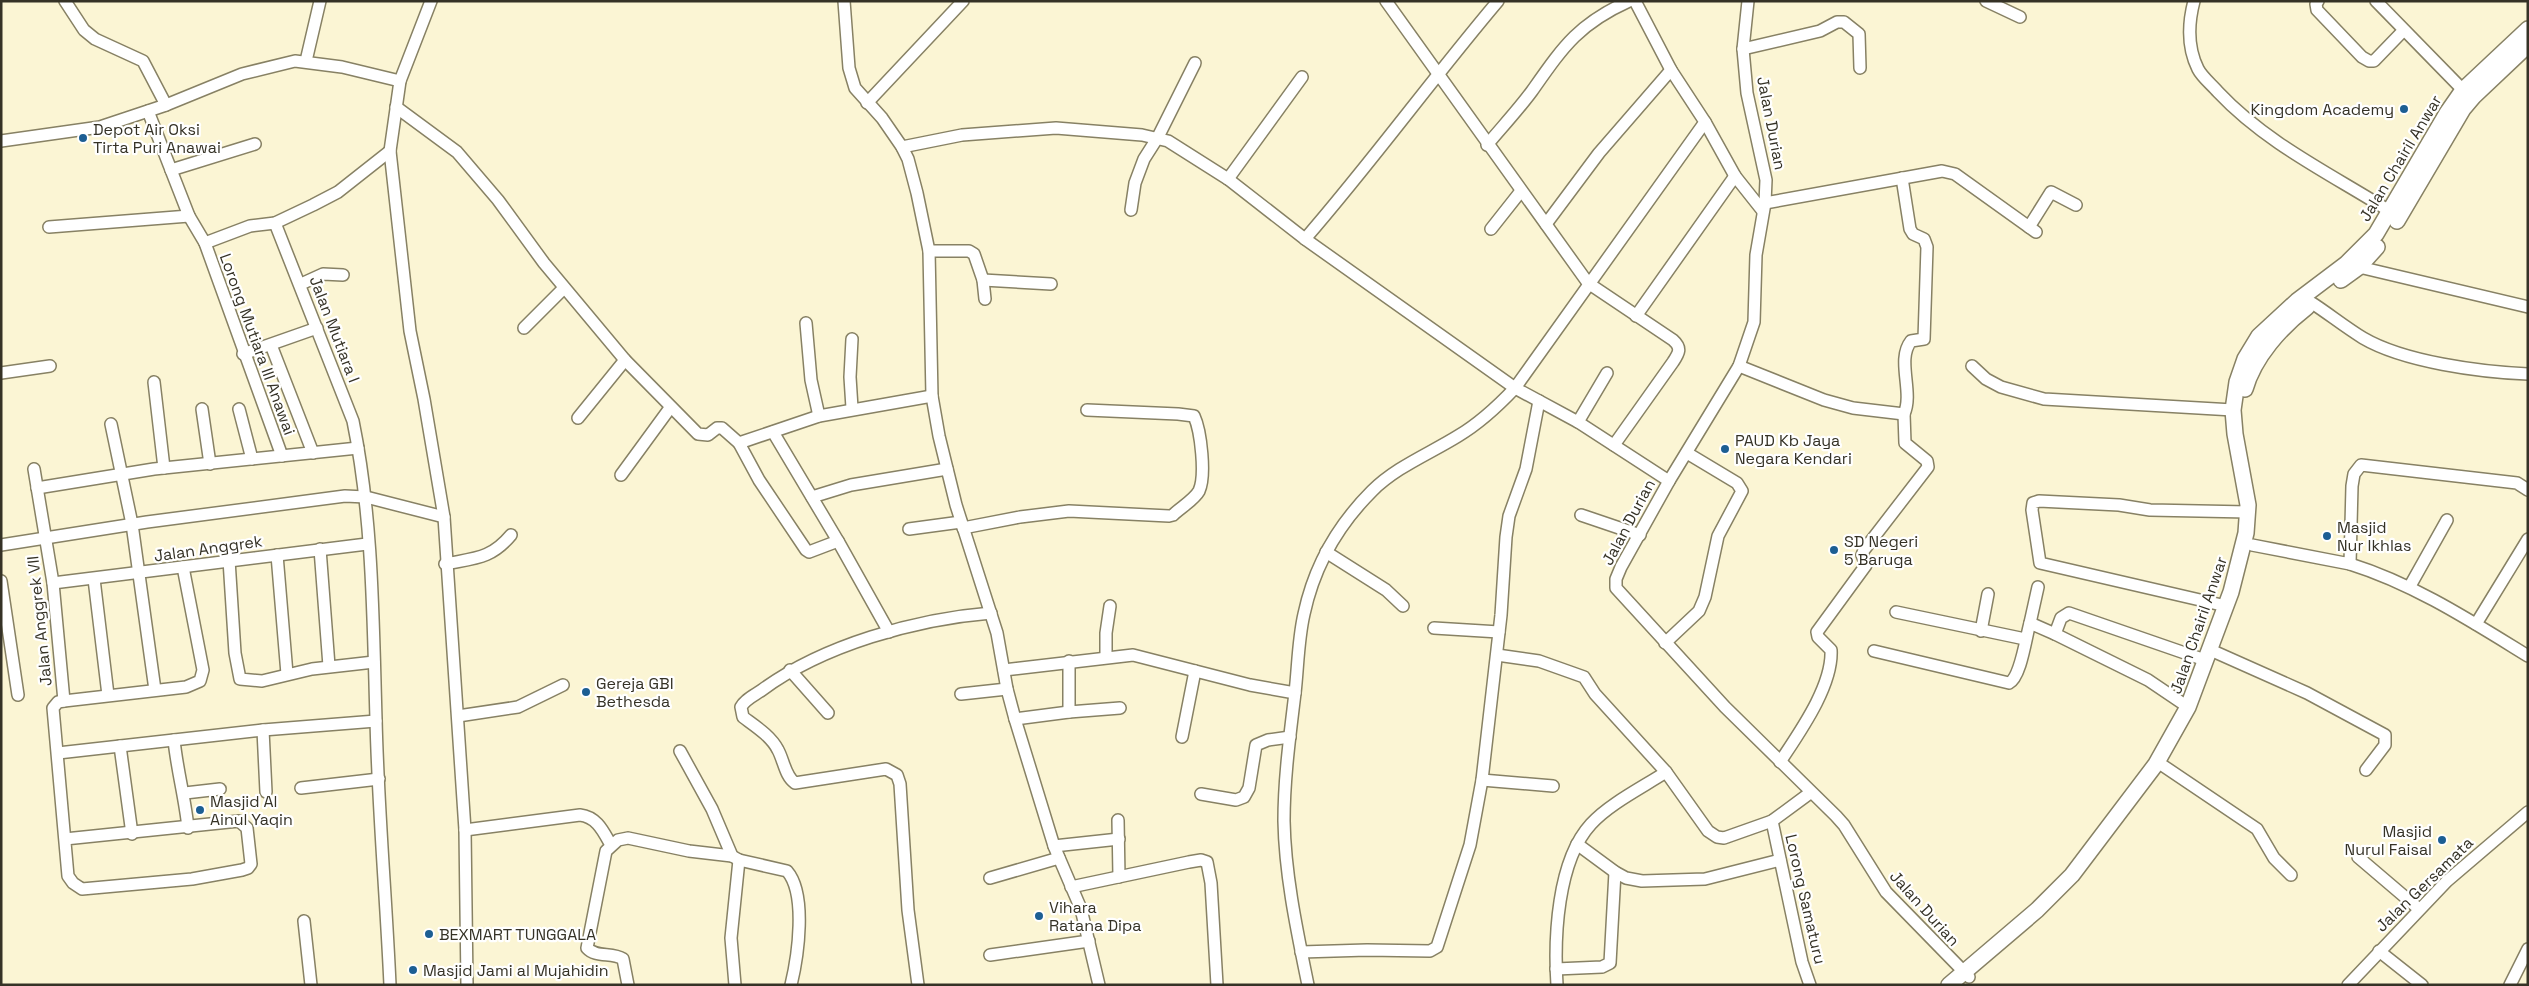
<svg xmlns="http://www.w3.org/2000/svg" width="2529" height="986" font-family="'Space Grotesk',sans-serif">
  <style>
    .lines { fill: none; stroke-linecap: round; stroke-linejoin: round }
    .minor-casing { stroke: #878164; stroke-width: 14 }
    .major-casing { stroke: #878164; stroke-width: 18 }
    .minor { stroke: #fff; stroke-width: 11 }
    .major { stroke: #fff; stroke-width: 15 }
    .poi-dot { fill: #1c5e93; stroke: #fff; stroke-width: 2 }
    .labels { text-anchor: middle; stroke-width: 4.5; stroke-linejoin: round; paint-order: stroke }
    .poi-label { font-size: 16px; fill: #353226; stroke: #fff; text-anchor: start }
    .street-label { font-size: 16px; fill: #353226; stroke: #fff }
  </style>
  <rect width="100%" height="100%" fill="#fbf5d4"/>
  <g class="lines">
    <g class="minor-casing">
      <g id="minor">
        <polyline points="65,1 84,30 95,39 143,61 166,105"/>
        <polyline points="431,1 400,81 390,151 410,331 424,399 444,517 465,830 467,985"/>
        <polyline points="844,1 849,68 855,88 882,118 902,147 908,159 917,193 929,251 932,396 939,436 956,505 997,633 1007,689 1015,719 1054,846 1081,909 1099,985"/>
        <path d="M1386 1 1588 283 1673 340C1682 348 1679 353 1673 362L1614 445"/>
        <polyline points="1748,1 1743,49 1747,93 1766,180 1765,203 1756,255 1754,322 1739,366 1669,481 1621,567 1616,579 1616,588 1725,707 1836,816 1844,825 1886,892 1969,977"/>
        <polyline points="1986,1 2020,17"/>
        <path d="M2194 1C2188 24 2187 47 2198 69 2202 77 2212 85 2218 92 2267 144 2331 174 2391 212"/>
        <polyline points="2318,1 2316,4 2317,10 2362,57 2369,61 2374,61 2403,31"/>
        <polyline points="2376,1 2463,90"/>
        <polyline points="1743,49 1820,31 1837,22 1844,22 1859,34 1860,68"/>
        <polyline points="306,61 320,1"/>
        <polyline points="867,103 963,1"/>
        <polyline points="396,107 457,152 498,200 544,263 625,360 698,434 708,435 717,428 722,428 739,443 759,480 806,550 809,552 838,541 773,432"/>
        <polyline points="148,111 189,216 205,243 282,456"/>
        <polyline points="1705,122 1735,176"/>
        <polyline points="1,141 100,127 166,105 242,74 295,61 342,67 400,81"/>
        <path d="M1487 145C1502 127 1518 110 1532 91 1563 47 1578 24 1629 1"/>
        <polyline points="902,147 962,135 1056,128 1142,135 1168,141 1228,179 1305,239 1515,388 1578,422 1669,481"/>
        <polyline points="171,170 255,144"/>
        <polyline points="1228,179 1302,77"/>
        <polyline points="1765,203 1942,171 1955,174 2036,232"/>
        <polyline points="1131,210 1135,183 1144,159 1158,137 1195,63"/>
        <path d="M275 223 353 421C373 519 373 620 376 719 378 808 386 896 390 985"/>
        <polyline points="1546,224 1599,153 1671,70"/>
        <polyline points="49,227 189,216"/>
        <polyline points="2029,227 2051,192 2076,205"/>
        <polyline points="1491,229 1521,191"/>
        <path d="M1305 239C1372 162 1432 79 1498 1"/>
        <polyline points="205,243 250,226 275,223 313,205 338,192 390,151"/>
        <polyline points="929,251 969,251 974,254 983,280 985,299"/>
        <polyline points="2354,262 2359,267 2528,307"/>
        <polyline points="983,280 1051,284"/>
        <polyline points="301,284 323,274 343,275"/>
        <path d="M2312 303C2329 314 2345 327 2363 338 2404 362 2480 372 2528 374"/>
        <polyline points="1636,316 1735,176 1762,210"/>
        <polyline points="806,323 811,380 819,416"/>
        <polyline points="524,328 564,288"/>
        <polyline points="852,339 850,377 852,408"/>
        <polyline points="271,345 313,453"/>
        <polyline points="243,354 317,328"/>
        <path d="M1739 366 1824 400 1853 408 1904 414C1914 392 1896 360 1911 341L1924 339 1927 247 1924 239 1913 234 1910 229 1902 178"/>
        <polyline points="1972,366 1986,379 2001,387 2044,399 2233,410"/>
        <polyline points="1,373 50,366"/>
        <polyline points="154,382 164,468"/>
        <polyline points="202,409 210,464"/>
        <polyline points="239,409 252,459"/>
        <polyline points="578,418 625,360"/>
        <polyline points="1578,422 1607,373"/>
        <polyline points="111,424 132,524 155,690"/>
        <polyline points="739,443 819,416 932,396"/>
        <polyline points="34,469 53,583 64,701"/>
        <polyline points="621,475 670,408"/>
        <polyline points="37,488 154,469 358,448"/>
        <polyline points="812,497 851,485 947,469"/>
        <polyline points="1581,515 1640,535"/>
        <path d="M963 528 1020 517 1069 511 1169 516 1173 515C1180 508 1194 500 1199 491 1206 476 1201 431 1194 416L1178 414 1087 410"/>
        <polyline points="909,529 961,522"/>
        <polyline points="838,541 889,632"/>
        <polyline points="1,545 147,522 345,496 366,497 444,517"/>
        <polyline points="2252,545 2350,564 2352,486 2354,474 2361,465 2517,483 2528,490"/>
        <polyline points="320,549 329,666"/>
        <polyline points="1326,552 1386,590 1403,606"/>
        <polyline points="277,555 287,674"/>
        <polyline points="229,560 235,653 240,679 262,681 312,669 374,662"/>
        <path d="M445 564C475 558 491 559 511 535"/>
        <path d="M2350 564C2414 584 2471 621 2528 656"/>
        <polyline points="94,579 108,695"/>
        <polyline points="1,581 18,695"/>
        <polyline points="53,583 367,544"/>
        <polyline points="2410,586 2447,520"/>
        <polyline points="2226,606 2040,563 2032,510 2033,503 2039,501 2119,505 2150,510 2248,512"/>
        <polyline points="1896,612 2025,639"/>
        <polyline points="2030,623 2038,587"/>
        <polyline points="2476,624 2528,539"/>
        <polyline points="1434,628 1499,632"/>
        <polyline points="1981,631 1988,594"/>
        <polyline points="1665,643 1699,611 1705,597 1718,536 1742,491 1737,483 1687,453"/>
        <path d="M1874 651 2009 683C2021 677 2026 636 2030 623L2055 634"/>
        <polyline points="2215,652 2307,693 2385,735 2385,745 2366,770"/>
        <polyline points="1497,655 1539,661 1584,677 1595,694 1666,772 1708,831 1717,837 1724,838 1772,821 1810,793"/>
        <polyline points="1106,657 1106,633 1110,606"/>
        <polyline points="1069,661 1069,712"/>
        <polyline points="790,670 828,713"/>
        <polyline points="1004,670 1133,655 1250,685 1295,693"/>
        <polyline points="961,694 1007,689"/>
        <polyline points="2188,707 2148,680 2055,634 2061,618 2069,613 2205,660"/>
        <polyline points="458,716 518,707 563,685"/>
        <polyline points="1015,719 1069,712 1120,708"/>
        <polyline points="263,730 266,792"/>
        <polyline points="1182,737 1195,671"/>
        <path d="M174 740C177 770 185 798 188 828"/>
        <polyline points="120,746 132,834"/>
        <path d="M680 751 712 809 732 856 739 860 787 871C807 894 798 956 791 985"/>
        <polyline points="58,753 263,730 376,721"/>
        <path d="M1780 762C1799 733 1833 686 1831 650L1818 637 1817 632 1866 565 1862 555 1864 550 1928 467 1927 461 1905 443 1904 414"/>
        <polyline points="2162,765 2257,829 2274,858 2291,875"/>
        <polyline points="1482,780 1553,786"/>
        <polyline points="301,788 379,779"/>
        <polyline points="185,793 220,789"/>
        <polyline points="1201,794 1236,800 1244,797 1249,788 1256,745 1268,740 1290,737"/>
        <polyline points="1118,820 1119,877"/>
        <polyline points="1772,821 1802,962 1810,985"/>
        <path d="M465 830 580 815C597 817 603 831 611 845"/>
        <polyline points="65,839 239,821 247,828 251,864 248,868 242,870 192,879 82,889 73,883 68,876 53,708 58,702 64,701 186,687 200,681 203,670 183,567"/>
        <polyline points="1577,844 1615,872 1626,878 1642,881 1705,879 1780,860"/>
        <polyline points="1054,846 1119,839"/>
        <polyline points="2358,857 2419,909"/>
        <polyline points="990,878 1059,858"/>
        <polyline points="1071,887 1189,862 1201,860 1207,862 1211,883 1217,985"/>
        <polyline points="304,921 311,985"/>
        <polyline points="2379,951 2422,985"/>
        <polyline points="1301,952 1367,950 1430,951 1437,947 1470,845 1482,780 1501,615 1506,537 1509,516 1526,469 1539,401"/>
        <polyline points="990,955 1089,941"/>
        <polyline points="1556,969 1602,967 1610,963 1615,872"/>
        <path d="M628 985 623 959C612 952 596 958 587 948L606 851 618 840 628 838 689 851 732 856"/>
        <polyline points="735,985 731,938 739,860"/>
        <path d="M918 985 908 910 900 784 897 775 886 769 795 783C785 776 784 761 778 750 771 736 755 726 743 717L741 707C745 699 755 695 762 690 823 645 916 619 991 613"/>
        <path d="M1308 985C1297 931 1285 875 1284 821 1284 778 1290 735 1295 693 1298 667 1298 640 1304 614 1314 567 1338 525 1372 491 1396 467 1429 454 1458 436 1480 423 1498 406 1515 388L1705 122 1671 70 1635 1"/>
        <path d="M1557 985C1554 938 1557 861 1591 824 1609 804 1643 787 1666 772"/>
        <polyline points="2348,985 2447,881 2528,812"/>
        <polyline points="2510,985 2528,949"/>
      </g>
    </g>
    <g class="major-casing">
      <g id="major">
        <polyline points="2397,221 2463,109 2474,96 2528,45"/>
        <polyline points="2341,280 2359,267 2377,247"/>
        <path d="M2245 389C2254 357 2281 327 2307 307"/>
        <polyline points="1949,985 2037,910 2072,875 2156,764 2188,707 2231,592 2246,533 2248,505 2235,434 2233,410 2237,382 2245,359 2259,336 2297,301 2346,264 2376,234 2447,113 2463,90 2528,29"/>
      </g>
    </g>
    <use href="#minor" class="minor"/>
    <use href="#major" class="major"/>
  </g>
  <g class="poi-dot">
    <circle cx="2404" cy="109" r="5"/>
    <circle cx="83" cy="138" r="5"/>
    <circle cx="1725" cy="449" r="5"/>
    <circle cx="2327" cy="536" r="5"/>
    <circle cx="1834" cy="550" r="5"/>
    <circle cx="586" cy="692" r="5"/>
    <circle cx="200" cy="810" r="5"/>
    <circle cx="2442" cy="840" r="5"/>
    <circle cx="1039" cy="916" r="5"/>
    <circle cx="429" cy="934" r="5"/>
    <circle cx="413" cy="970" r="5"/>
  </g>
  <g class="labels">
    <g class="poi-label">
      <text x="2394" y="115" text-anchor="end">Kingdom Academy</text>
      <text x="93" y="135">Depot Air Oksi<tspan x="93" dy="18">Tirta Puri Anawai</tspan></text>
      <text x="1735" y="446">PAUD Kb Jaya<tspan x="1735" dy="18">Negara Kendari</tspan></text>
      <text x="2337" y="533">Masjid<tspan x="2337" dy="18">Nur Ikhlas</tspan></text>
      <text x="1844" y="547">SD Negeri<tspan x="1844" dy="18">5 Baruga</tspan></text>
      <text x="596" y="689">Gereja GBI<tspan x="596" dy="18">Bethesda</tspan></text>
      <text x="210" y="807">Masjid Al<tspan x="210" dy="18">Ainul Yaqin</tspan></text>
      <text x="2432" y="837" text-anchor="end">Masjid<tspan x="2432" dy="18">Nurul Faisal</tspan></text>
      <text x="1049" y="913">Vihara<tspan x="1049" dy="18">Ratana Dipa</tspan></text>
      <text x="439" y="940">BEXMART TUNGGALA</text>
      <text x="423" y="976">Masjid Jami al Mujahidin</text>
    </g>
    <g class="street-label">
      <text transform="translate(1772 123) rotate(79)" y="6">Jalan Durian</text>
      <text transform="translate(2400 158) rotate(-59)" y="6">Jalan Chairil Anwar</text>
      <text transform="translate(335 329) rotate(69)" y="6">Jalan Mutiara I</text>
      <text transform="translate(258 344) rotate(70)" y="6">Lorong Mutiara III Anawai</text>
      <text transform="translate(1628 522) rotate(-62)" y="6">Jalan Durian</text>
      <text transform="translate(208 548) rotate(-8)" y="6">Jalan Anggrek</text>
      <text transform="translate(39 621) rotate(-96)" y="6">Jalan Anggrek VII</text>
      <text transform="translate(2198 625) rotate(-71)" y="6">Jalan Chairil Anwar</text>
      <text transform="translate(2424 884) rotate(-44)" y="6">Jalan Gersamata</text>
      <text transform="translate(1806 899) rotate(77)" y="6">Lorong Samaturu</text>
      <text transform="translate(1925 908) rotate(48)" y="6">Jalan Durian</text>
    </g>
  </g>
  <rect width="2529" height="986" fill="none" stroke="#353226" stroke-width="5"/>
</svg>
